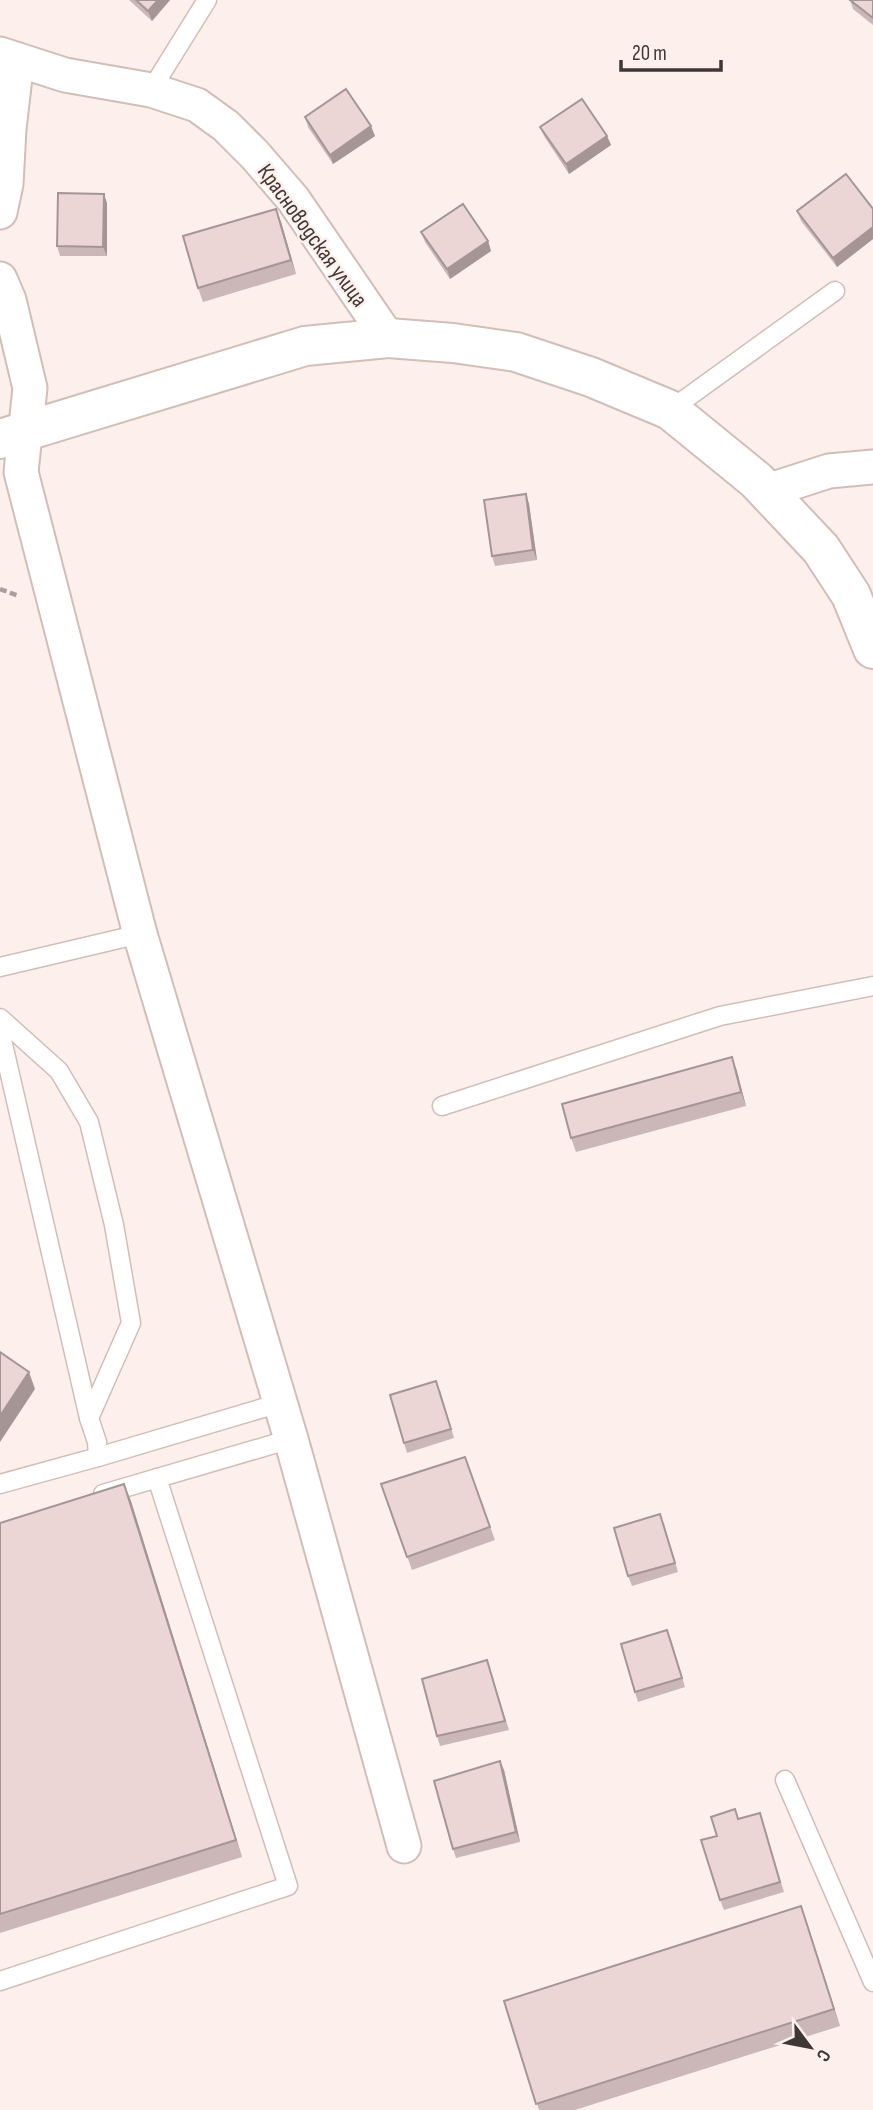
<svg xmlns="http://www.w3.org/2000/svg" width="873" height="2110" font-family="'Sofia Sans Condensed',sans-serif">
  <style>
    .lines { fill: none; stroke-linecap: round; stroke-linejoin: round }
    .service-casing { stroke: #d2bdb7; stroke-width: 21 }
    .minor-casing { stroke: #d2bdb7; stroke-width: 37 }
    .tertiary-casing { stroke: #d2bdb7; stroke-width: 42 }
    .path { stroke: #aa9f9c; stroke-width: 4.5; stroke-dasharray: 7 3.5; stroke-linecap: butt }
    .service { stroke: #fff; stroke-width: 18 }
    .minor { stroke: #fff; stroke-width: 33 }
    .tertiary { stroke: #fff; stroke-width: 38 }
    .wall { fill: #cbb7b7 }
    .shaded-wall { fill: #a59595 }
    .building { fill: #ecd5d5; stroke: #a59595; stroke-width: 2 }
    .labels { text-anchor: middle; stroke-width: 5; stroke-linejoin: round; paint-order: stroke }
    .street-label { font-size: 23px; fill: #3f3734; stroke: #fdf0ec }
  </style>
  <rect width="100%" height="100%" fill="#fdf0ec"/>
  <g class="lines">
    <g class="service-casing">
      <g id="service">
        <polyline points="151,90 207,0"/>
        <polyline points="670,410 835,291"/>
        <polyline points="0,967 140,934"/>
        <polyline points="0,1018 59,1071 89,1122 114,1225 131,1323 89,1418 97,1442 98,1457 280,1403"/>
        <polyline points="0,1031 89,1418"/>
        <polyline points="442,1106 720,1016 873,986"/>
        <polyline points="0,1484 98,1457"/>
        <polyline points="103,1494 291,1439"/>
        <polyline points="785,1780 873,1982"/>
        <polyline points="0,1981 288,1886 157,1478"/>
      </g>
    </g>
    <g class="minor-casing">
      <g id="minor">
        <polyline points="0,54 65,75 151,90 197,105 226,126 255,155 293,199 388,338"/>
        <polyline points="0,212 6,184 9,129 17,60"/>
        <polyline points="0,279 9,300 30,388 21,472 140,934 291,1439 404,1846"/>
        <polyline points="767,491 829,471 873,467"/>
      </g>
    </g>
    <g class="tertiary-casing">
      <polyline id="tertiary" points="0,439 305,346 388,338 453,343 516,352 591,377 670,410 756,480 821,549 851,595 873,649"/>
    </g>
    <polyline class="path" points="0,589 19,596"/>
    <use href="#service" class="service"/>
    <use href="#minor" class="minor"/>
    <use href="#tertiary" class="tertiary"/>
  </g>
  <g class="wall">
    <polygon points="129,0 170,0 152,21"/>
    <polygon points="850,0 873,0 873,25 853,9"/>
    <polygon points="305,117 375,136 333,164 308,127"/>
    <polygon points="540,127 607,136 611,145 569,174 544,136"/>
    <polygon points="107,203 107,256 60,256 57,246"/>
    <polygon points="873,209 873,239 837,267 801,221 797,211"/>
    <polygon points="281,222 296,274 203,302 198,288"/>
    <polygon points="421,232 488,241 491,251 450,279 425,242"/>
    <polygon points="526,494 529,504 537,560 495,566 492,556"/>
    <polygon points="732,1057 746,1106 576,1152 571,1138"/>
    <polygon points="440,1390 454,1438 407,1453 404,1443"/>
    <polygon points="465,1457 495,1540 412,1570 381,1484"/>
    <polygon points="124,1484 242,1857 0,1933 0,1523"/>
    <polygon points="664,1524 678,1572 632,1586 628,1576"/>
    <polygon points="671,1639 685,1687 638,1702 635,1692"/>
    <polygon points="487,1660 509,1730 440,1746 437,1736"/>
    <polygon points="504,1770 520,1842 456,1858 453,1849"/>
    <polygon points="760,1813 784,1892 724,1910 720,1900 717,1836 739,1819"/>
    <polygon points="807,1923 840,2026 575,2110 539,2110 504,2001"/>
  </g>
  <g class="shaded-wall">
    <polygon points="158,0 170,0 152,21 148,11"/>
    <polygon points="371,126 375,136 333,164 330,155"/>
    <polygon points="607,136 611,145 569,174 566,164"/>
    <polygon points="104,194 107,203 107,256 103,247"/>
    <polygon points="276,209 281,222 296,274 291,260"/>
    <polygon points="873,227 873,239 837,267 833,258"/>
    <polygon points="488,241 491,251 450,279 447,269"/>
    <polygon points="526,494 529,504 537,560 533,550"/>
    <polygon points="732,1057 737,1071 746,1106 741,1092"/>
    <polygon points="29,1372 35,1389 0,1442 0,1416"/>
    <polygon points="124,1484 131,1501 242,1857 236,1840"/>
    <polygon points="500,1761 504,1770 520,1842 516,1832"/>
    <polygon points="801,1906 807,1923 840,2026 834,2009"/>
  </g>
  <g class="building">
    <polygon points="136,0 158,0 148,11"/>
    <polygon points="850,0 873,0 873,18"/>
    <polygon points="346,89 371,126 330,155 305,117"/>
    <polygon points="582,99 607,136 566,164 540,127"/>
    <polygon points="846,174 873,209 873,227 833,258 797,211"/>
    <polygon points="58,193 104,194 103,247 57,246"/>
    <polygon points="463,204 488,241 447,269 421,232"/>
    <polygon points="276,209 291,260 198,288 183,236"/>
    <polygon points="526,494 533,550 492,556 484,500"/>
    <polygon points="732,1057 741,1092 571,1138 562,1104"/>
    <polygon points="0,1352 29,1372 0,1416"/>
    <polygon points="436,1381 451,1429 404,1443 390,1395"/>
    <polygon points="465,1457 490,1527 407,1557 381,1484"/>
    <polygon points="124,1484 236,1840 0,1914 0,1523"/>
    <polygon points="660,1514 675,1563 628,1576 614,1528"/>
    <polygon points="667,1630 682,1678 635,1692 621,1644"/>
    <polygon points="487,1660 505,1721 437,1736 422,1679"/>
    <polygon points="500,1761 516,1832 453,1849 434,1781"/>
    <polygon points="735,1809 738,1819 760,1813 780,1882 720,1900 701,1840 717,1836 711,1817"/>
    <polygon points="801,1906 834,2009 536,2104 504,2001"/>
  </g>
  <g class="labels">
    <g class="street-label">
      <text transform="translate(313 235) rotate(54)" y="8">Красноводская улица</text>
    </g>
  </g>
  <g transform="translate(810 2047) rotate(122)" stroke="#fdf0ec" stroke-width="5" paint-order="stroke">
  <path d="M0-5L12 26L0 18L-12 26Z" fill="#3f3734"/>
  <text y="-10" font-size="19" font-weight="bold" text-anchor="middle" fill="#3f3734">С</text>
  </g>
  <path d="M621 60v10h100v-10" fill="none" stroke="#3f3734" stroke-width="3.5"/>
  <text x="632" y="60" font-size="21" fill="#3f3734" stroke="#fdf0ec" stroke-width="5" paint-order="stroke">20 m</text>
</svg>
